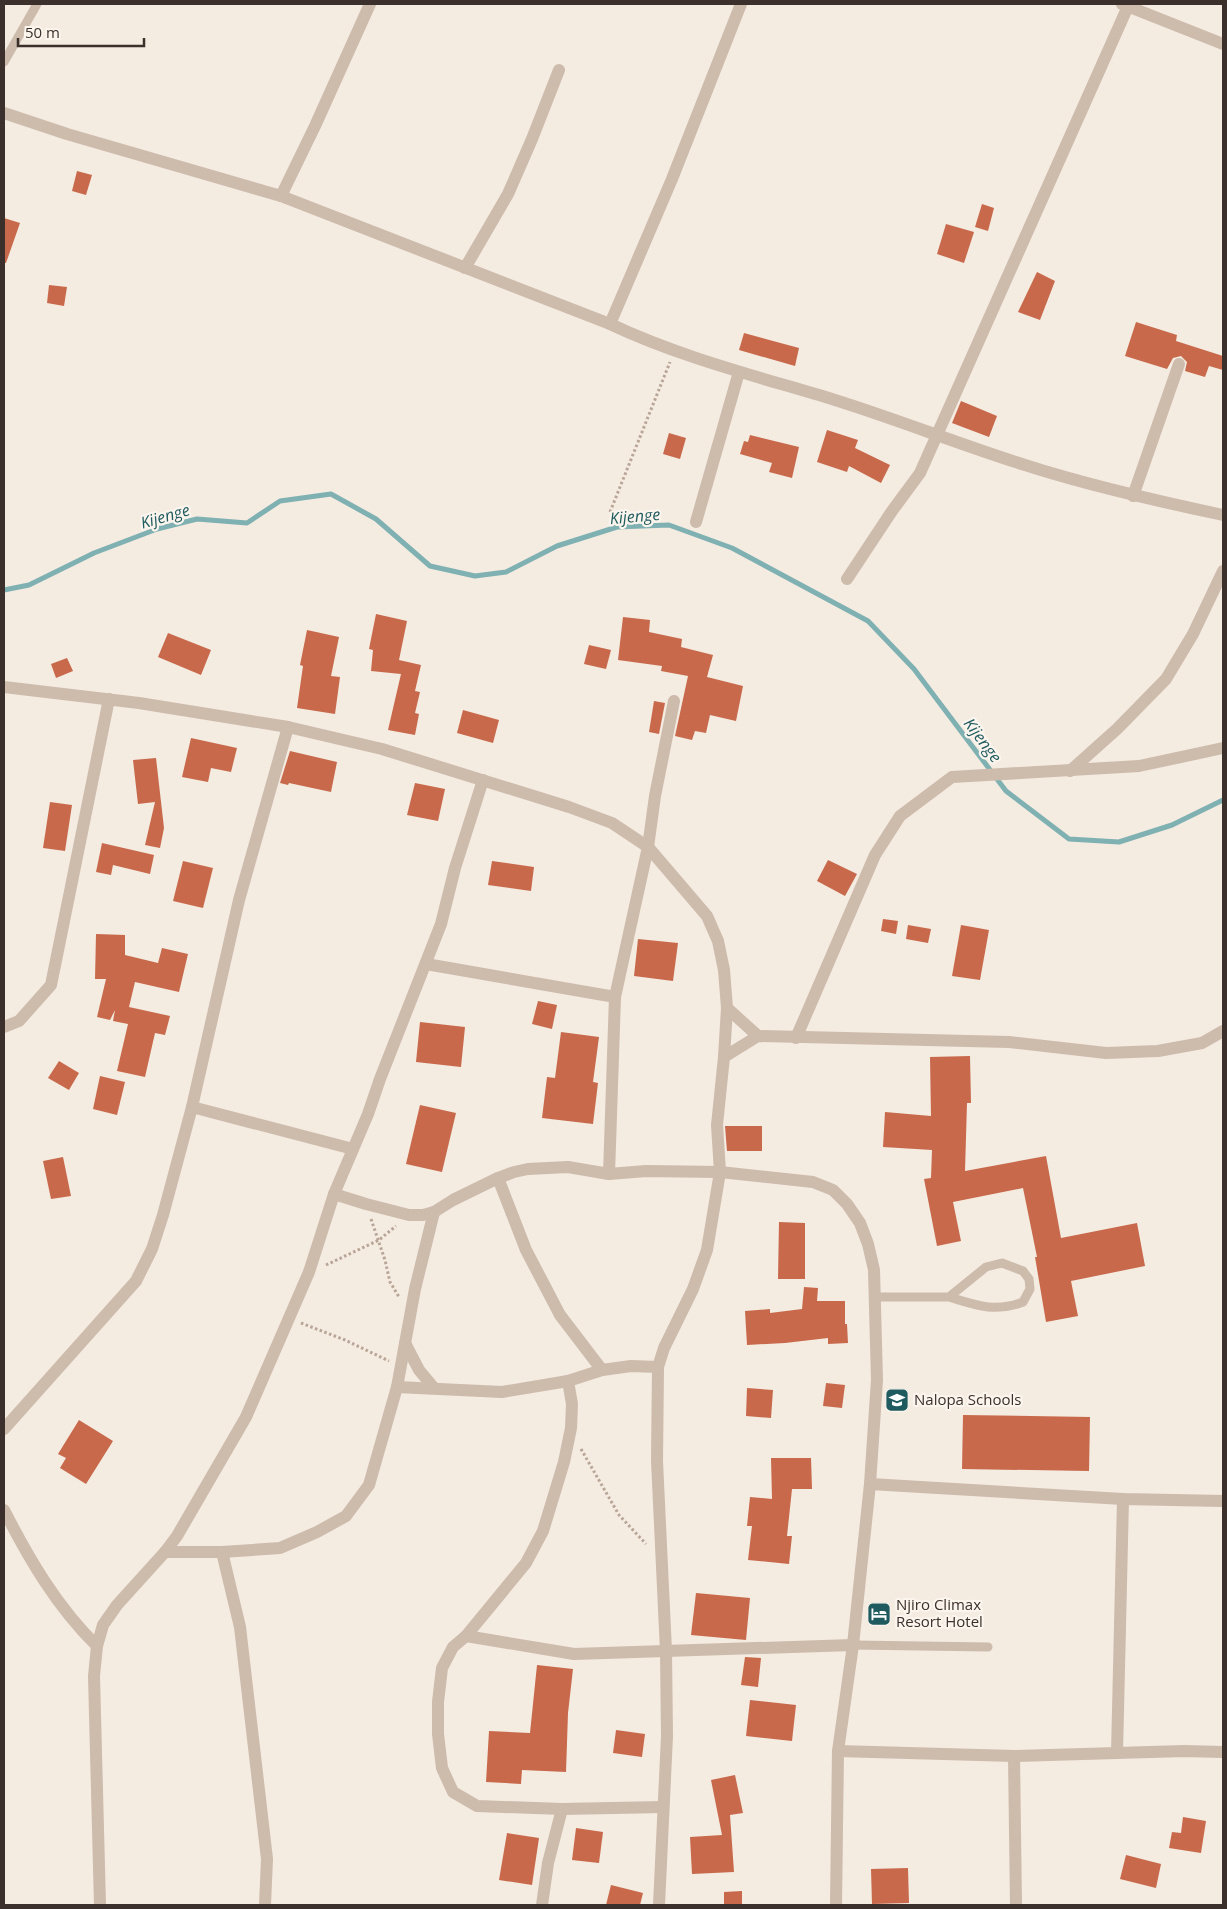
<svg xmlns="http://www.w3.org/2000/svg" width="1227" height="1909" font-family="'Open Sans',sans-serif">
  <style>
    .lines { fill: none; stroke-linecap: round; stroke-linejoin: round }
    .stream { stroke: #7fb0b2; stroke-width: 5 }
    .building { fill: #c8694b }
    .path { stroke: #b9a596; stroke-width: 3; stroke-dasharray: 2.5 2.5; stroke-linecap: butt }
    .lane { stroke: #cdbbac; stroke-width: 9 }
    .street { stroke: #cdbbac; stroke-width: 12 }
    .labels { text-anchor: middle; stroke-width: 4.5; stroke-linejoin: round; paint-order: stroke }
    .poi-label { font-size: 15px; fill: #3b302b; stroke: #fbf5ee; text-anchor: start }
    .water-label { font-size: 16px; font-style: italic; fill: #1f5a5e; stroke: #fbf5ee }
  </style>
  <rect width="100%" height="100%" fill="#f4ebe1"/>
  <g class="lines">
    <polyline class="stream" points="4,590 29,585 94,553 157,529 197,519 247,523 280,501 331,494 376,519 430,566 475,576 506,572 557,546 617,527 669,525 732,548 868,621 914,669 1006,791 1069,839 1119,842 1172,825 1223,800"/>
  </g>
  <g class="building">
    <polygon points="77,171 92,175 86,195 72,191"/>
    <polygon points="982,204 994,208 988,231 975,227"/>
    <polygon points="4,218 20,223 6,263 4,263"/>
    <polygon points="946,224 974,232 964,263 937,254"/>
    <polygon points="1037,272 1055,281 1040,320 1018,312"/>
    <polygon points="49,285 67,287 64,306 47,303"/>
    <polygon points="1136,322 1177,335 1176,341 1223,356 1223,370 1209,366 1205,377 1185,371 1187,362 1181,356 1173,358 1167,369 1125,356"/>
    <polygon points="744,333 799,348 795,366 739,350"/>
    <polygon points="961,401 997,416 989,437 952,423"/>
    <polygon points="827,430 858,440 855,448 890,465 881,483 849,466 847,472 817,462"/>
    <polygon points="669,433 686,438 680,459 663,454"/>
    <polygon points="750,435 799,447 792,478 769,472 772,463 740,454 744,441 748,442"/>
    <polygon points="376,614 407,621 399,660 421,665 415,691 420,692 415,713 419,714 415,735 388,730 401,674 371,671 373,650 369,649"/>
    <polygon points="623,617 650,620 649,632 682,639 681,647 713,655 707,677 743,686 736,721 710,715 706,733 695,731 692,740 675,736 688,676 661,671 662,666 618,660"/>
    <polygon points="307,630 339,637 331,676 340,677 335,714 297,708 303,666 300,665"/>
    <polygon points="168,633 211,650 201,675 158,657"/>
    <polygon points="589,645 611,650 606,669 584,664"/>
    <polygon points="67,658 73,671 56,678 51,664"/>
    <polygon points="654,701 665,703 659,734 649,732"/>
    <polygon points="463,710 499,720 493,743 457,733"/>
    <polygon points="191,738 237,748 231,772 211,768 208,782 182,777"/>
    <polygon points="290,751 337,762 331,792 289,783 288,785 280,783"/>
    <polygon points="156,758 164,828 160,848 145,845 155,802 138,804 133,760"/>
    <polygon points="415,783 445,789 438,821 407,815"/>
    <polygon points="50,802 72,805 65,851 43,848"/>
    <polygon points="102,843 154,855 150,874 113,865 111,875 96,872"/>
    <polygon points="828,860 857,874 845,896 817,881"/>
    <polygon points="183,861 213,868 203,908 173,901"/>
    <polygon points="492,861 534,867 531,891 488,885"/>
    <polygon points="883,919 898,921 896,934 881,931"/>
    <polygon points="908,925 931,929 928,943 906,939"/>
    <polygon points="961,925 989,930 980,980 952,976"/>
    <polygon points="96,934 125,935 125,955 158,963 162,948 188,954 179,992 135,982 129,1007 170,1016 165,1035 155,1033 145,1077 117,1071 128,1024 113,1021 115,1010 110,1020 97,1017 106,979 95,979"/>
    <polygon points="638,939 678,943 673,981 634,976"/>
    <polygon points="538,1001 557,1005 552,1029 532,1024"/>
    <polygon points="420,1022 465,1027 461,1067 416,1062"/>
    <polygon points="561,1032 599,1037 593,1082 598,1083 593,1124 542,1118 547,1077 555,1078"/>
    <polygon points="970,1056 971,1103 967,1103 965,1171 1046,1156 1061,1238 1137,1223 1145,1266 1071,1281 1078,1316 1046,1322 1035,1257 1037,1257 1023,1188 953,1202 961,1241 937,1246 924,1179 931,1178 932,1150 883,1147 885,1112 931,1116 930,1057"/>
    <polygon points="59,1061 79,1073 69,1090 48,1078"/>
    <polygon points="100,1076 125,1082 117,1115 93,1109"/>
    <polygon points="420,1105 456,1113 442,1172 406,1164"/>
    <polygon points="725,1126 762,1126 762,1151 727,1151"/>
    <polygon points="63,1157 71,1196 51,1199 43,1161"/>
    <polygon points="779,1222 805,1223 805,1279 778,1279"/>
    <polygon points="804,1287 818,1288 817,1301 845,1301 845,1324 847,1324 848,1343 828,1344 828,1338 785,1343 747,1345 745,1311 770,1309 770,1313 802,1309"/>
    <polygon points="826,1383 845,1385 842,1408 823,1406"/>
    <polygon points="747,1388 773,1390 771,1418 746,1416"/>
    <polygon points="963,1415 1090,1417 1089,1471 962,1469"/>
    <polygon points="79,1420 113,1441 86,1484 60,1468 66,1458 58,1454"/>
    <polygon points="771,1458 811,1458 812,1489 792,1489 787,1536 792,1536 789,1564 748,1560 752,1526 747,1526 750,1497 772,1499"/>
    <polygon points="696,1593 750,1598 746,1640 691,1635"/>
    <polygon points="745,1657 761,1658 758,1687 741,1685"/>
    <polygon points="537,1665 573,1669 568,1713 566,1772 522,1770 521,1784 486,1782 489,1731 530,1733"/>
    <polygon points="750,1700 796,1705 792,1741 746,1736"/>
    <polygon points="616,1730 645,1734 642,1757 613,1753"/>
    <polygon points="735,1775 743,1813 730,1815 734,1872 692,1874 690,1837 722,1835 711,1780"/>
    <polygon points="1183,1817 1206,1821 1201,1853 1169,1848 1172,1832 1181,1833"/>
    <polygon points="576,1828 603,1832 599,1863 572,1860"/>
    <polygon points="507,1833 539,1838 532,1885 499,1880"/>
    <polygon points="1126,1855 1161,1864 1156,1888 1120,1879"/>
    <polygon points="908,1868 909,1903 872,1904 871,1869"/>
    <polygon points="611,1885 643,1893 640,1905 606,1905"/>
    <polygon points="742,1891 742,1905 724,1905 724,1892"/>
  </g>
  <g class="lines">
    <g class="path">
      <polyline points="610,512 670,362"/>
      <polyline points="371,1219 385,1260 390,1282 399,1297"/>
      <polyline points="326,1265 379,1240 396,1226"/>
      <polyline points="301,1323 345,1340 389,1361"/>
      <polyline points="581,1449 619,1515 646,1544"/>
    </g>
    <g class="lane">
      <polyline points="4,62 37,4"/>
      <path d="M875 1297H949L986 1267 1002 1263 1023 1271 1029 1279 1030 1289 1023 1302C996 1313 975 1305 949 1297"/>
      <polyline points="853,1645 988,1647"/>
    </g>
    <g class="street">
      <polyline points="1122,4 1223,44"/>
      <path d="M4 113 67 134 281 196 610 324C682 358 760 377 835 400 899 420 961 445 1025 465 1090 486 1157 501 1223 515"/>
      <polyline points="281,196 315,126 370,4"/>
      <polyline points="465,268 508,194 532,139 559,70"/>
      <polyline points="610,324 672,179 741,4"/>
      <polyline points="1133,496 1179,364"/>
      <polyline points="696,522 739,372"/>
      <polyline points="847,579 892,511 920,473 1129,4"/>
      <polyline points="4,687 139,703 288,727 382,749 569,807 612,823 648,847 707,916 718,941 724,970 727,1008 724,1057 717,1125 720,1172 707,1250 693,1289 664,1348 658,1367 657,1461 666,1651 667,1736 659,1905"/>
      <polyline points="1070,771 1117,729 1166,679 1193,634 1223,571"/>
      <polyline points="426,964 615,997"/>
      <polyline points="727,1008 758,1036"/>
      <polyline points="4,1027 19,1021 51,985 109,699"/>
      <polyline points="796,1038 875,855 900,816 952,777 1139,766 1223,748"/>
      <polyline points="724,1057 758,1036 1009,1042 1106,1053 1158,1051 1202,1043 1223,1031"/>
      <polyline points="192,1107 353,1149"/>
      <polyline points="609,1174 615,997 648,847 655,796 674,701"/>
      <polyline points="498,1178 526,1250 560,1315 602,1370"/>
      <polyline points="334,1194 366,1204 409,1215 423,1215 434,1212 453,1200 498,1178 514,1172 528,1169 568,1167 609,1174 646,1171 720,1172 813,1182 833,1190 847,1204 860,1223 868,1244 874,1270 877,1380 870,1484 853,1645 838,1751 836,1905"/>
      <polyline points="405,1343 419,1370 434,1388"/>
      <polyline points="568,1381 572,1404 571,1428 564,1462 543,1531 526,1563 466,1636 453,1647 442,1668 438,1702 438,1734 442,1768 453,1792 477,1806 562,1809 663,1807"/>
      <polyline points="397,1387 502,1392 568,1381 602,1370 631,1366 658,1367"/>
      <polyline points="4,1429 136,1281 152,1249 163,1215 192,1107 239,900 288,727"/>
      <polyline points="870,1484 1123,1499 1223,1501"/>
      <path d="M4 1510C29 1559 57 1607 97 1646"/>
      <polyline points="165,1552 222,1552 280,1548 317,1532 346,1516 369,1485 397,1387 415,1289 434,1212"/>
      <polyline points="222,1552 240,1627 267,1859 265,1905"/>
      <polyline points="466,1636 574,1654 853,1645"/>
      <polyline points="838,1751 1014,1756 1184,1751 1223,1752"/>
      <polyline points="1117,1753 1123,1499"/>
      <polyline points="1014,1756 1016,1905"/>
      <polyline points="100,1905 94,1676 97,1646 103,1625 117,1605 165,1552 177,1536 246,1417 309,1272 334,1194 368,1114 380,1079 441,924 455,868 483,780"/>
      <polyline points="542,1905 548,1863 562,1809"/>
    </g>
  </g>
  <defs>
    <g id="school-square" transform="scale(1.25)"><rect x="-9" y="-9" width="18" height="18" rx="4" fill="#1f5a5e" stroke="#fbf5ee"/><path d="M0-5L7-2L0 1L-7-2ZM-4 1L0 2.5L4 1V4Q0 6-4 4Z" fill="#fff"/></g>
    <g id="hotel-square" transform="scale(1.25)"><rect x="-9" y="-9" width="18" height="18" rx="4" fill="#1f5a5e" stroke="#fbf5ee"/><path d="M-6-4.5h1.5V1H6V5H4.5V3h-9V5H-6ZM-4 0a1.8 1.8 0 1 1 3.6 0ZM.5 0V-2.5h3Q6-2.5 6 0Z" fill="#fff"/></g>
  </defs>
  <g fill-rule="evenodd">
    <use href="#school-square" x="897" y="1400"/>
    <use href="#hotel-square" x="879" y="1614"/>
  </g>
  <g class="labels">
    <g class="poi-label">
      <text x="914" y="1405">Nalopa Schools</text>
      <text x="896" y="1610">Njiro Climax<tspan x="896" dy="17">Resort Hotel</tspan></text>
    </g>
    <g class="water-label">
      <text transform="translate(165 516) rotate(-16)" y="6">Kijenge</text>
      <text transform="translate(635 516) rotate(-5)" y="6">Kijenge</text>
      <text transform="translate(983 740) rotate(53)" y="6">Kijenge</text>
    </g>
  </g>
  <rect width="1227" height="1909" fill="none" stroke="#3b302b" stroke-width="10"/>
  <path d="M18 38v8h126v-8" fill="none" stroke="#3b302b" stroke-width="2.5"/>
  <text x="25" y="38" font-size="15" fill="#3b302b" stroke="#fbf5ee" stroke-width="4" paint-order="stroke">50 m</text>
</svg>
